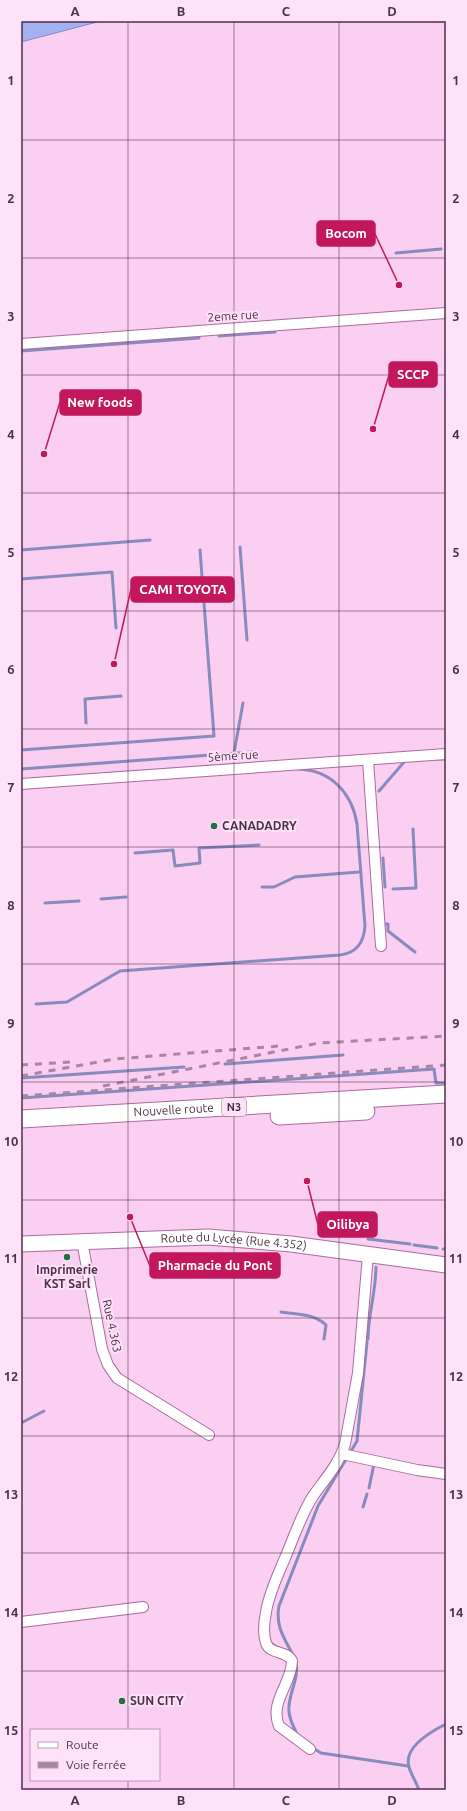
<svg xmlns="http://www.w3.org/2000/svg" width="467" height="1811" font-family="Ubuntu,sans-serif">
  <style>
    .water { fill: #a2b1f1; stroke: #888bbe }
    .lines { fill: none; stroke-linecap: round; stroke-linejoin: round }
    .stream { stroke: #888bbe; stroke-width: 3 }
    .minor-casing { stroke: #ab6aa0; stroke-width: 12 }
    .secondary-casing { stroke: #ab6aa0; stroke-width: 17 }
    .trunk-casing { stroke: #ab6aa0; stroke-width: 19 }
    .minor { stroke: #fff; stroke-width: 10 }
    .secondary { stroke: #fff; stroke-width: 15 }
    .trunk { stroke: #fff; stroke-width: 17 }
    .rail { stroke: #a985a2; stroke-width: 3; stroke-dasharray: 7 7; stroke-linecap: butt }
    .grid { fill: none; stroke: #4d3148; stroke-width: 1; stroke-opacity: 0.55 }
    .poi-dot { fill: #1f7040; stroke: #ffe2f9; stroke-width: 1.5 }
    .labels { text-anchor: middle; stroke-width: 4; stroke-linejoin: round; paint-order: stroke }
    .shield { fill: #ffe2f9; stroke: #82667d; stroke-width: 1 }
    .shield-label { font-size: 11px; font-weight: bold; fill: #4d3148 }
    .street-label { font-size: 12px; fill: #4d3148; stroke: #ffe2f9 }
    .poi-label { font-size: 12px; font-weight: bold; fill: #4d3148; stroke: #ffe2f9; text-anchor: start }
    .leader { fill: none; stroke: #c2185b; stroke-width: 1.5 }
    .callout-dot { fill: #c2185b; stroke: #ffe2f9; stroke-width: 1.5 }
    .callout { fill: #c2185b; stroke: #c2185b; stroke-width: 1.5 }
    .callout-label { font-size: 13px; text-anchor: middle; font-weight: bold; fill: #fff }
    .neatline { fill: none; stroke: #4d3148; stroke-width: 1.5 }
    .grid-label { font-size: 13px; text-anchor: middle; font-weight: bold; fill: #4d3148 }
  </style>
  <rect width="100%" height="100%" fill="#facff1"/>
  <polygon class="water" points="21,21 101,21 21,42"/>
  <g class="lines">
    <g class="stream">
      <polyline points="396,253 441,249"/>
      <polyline points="219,336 275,332"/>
      <polyline points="21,351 199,338"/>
      <polyline points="240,547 247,640"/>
      <polyline points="21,550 150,540"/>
      <polyline points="21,579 112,572 116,628"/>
      <polyline points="86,723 85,699 121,696"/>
      <polyline points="21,750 214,736 200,550"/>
      <polyline points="234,753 243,703"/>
      <polyline points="438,759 446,759"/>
      <polyline points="21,769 252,752"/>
      <polyline points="379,791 405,761"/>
      <polyline points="135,853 173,850 175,866 200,863 199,848 259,845"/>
      <polyline points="383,858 385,887"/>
      <polyline points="262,887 274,887 295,877 359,872"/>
      <polyline points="393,889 416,888 413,829"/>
      <polyline points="101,899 126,897"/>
      <polyline points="45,903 79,901"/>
      <polyline points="385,924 388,924 388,931 415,952"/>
      <path d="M36 1004 67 1002 120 971 340 955C357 953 364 942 365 926L357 824C352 793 331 770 298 769"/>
      <polyline points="225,1064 343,1055"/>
      <polyline points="21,1078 184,1067"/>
      <polyline points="21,1098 434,1069 436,1083 446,1083"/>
      <polyline points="368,1239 410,1244"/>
      <polyline points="414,1245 437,1248"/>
      <polyline points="443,1249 446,1249"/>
      <path d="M281 1312C296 1314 315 1314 326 1325L324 1339"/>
      <path d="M368 1339C368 1315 376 1291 376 1267"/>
      <polyline points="21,1423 44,1411"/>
      <polyline points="369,1488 374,1464"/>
      <polyline points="363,1507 367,1494"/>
      <path d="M294 1657C285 1639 275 1627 279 1606L318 1506 357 1441 367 1342"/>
      <path d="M296 1662C300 1679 287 1695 289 1712 290 1721 294 1728 298 1736"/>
      <polyline points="313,1748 321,1753 408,1766"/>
      <path d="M419 1790C416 1782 411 1774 409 1767 403 1747 432 1731 446 1724"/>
    </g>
    <g class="minor-casing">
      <g id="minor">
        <polyline points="21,344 446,313"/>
        <polyline points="368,760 381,946"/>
        <polyline points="21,784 446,754"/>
        <polyline points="82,1241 102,1349 108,1365 117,1378 209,1435"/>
        <polyline points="342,1454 417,1470 446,1474"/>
        <polyline points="21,1622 143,1607"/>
        <path d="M310 1749 279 1726C269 1702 292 1683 292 1661 287 1650 270 1655 266 1643 263 1634 264 1622 266 1612 269 1593 278 1575 285 1558 294 1537 301 1515 313 1496 325 1479 339 1464 345 1444L358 1373 368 1255"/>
      </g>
    </g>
    <g class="secondary-casing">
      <g id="secondary">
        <path id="s1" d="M21 1244 208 1237 291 1244 446 1265"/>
      </g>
    </g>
    <g class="trunk-casing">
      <g id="trunk">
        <polyline points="279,1116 366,1111"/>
        <path id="s2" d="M21 1119 446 1094"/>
      </g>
    </g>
    <use href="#minor" class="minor"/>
    <use href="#secondary" class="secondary"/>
    <use href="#trunk" class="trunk"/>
    <g class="rail">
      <polyline points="21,1065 71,1062"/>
      <polyline points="21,1076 115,1059 279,1046"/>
      <polyline points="103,1086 319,1043 446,1036"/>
      <polyline points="21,1096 446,1065"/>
    </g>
  </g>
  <path class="grid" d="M128 21V1730M234 21V1790M339 21V1790M21 140H446M21 258H446M21 375H446M21 493H446M21 611H446M21 729H446M21 847H446M21 964H446M21 1082H446M21 1200H446M21 1318H446M21 1436H446M21 1553H446M21 1671H446M128 1780V1790"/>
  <g class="poi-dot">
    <circle cx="214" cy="826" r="4"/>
    <circle cx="67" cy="1257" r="4"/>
    <circle cx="122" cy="1701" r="4"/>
  </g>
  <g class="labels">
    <rect class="shield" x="222" y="1098" width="24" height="18" rx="3"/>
    <g class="shield-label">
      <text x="234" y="1111">N3</text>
    </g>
    <g class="street-label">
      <text transform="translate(233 316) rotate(-4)" y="4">2eme rue</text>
      <text transform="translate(233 756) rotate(-4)" y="4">5ème rue</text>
      <text dy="4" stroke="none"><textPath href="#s2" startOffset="153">Nouvelle route</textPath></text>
      <text dy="4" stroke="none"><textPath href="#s1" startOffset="213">Route du Lycée (Rue 4.352)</textPath></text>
      <text transform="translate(112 1326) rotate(78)" y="4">Rue 4.363</text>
    </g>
    <g class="poi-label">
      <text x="222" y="830">CANADADRY</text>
      <text x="67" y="1274" text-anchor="middle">Imprimerie<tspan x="67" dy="14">KST Sarl</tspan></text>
      <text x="130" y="1705">SUN CITY</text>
    </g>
  </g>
  <path class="leader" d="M399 285L375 234M373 429L389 375M44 454L60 402M114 664L131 589M307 1181L318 1225M130 1217L150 1266"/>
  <g class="callout-dot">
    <circle cx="399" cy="285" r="4"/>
    <circle cx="373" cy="429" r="4"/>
    <circle cx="44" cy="454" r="4"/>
    <circle cx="114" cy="664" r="4"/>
    <circle cx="307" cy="1181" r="4"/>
    <circle cx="130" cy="1217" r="4"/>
  </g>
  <g class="callout">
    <rect x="317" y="221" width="58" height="25" rx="4"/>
    <rect x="389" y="362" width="48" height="25" rx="4"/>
    <rect x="60" y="390" width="81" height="25" rx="4"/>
    <rect x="131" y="577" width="103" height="25" rx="4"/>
    <rect x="318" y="1212" width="59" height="25" rx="4"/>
    <rect x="150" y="1253" width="130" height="25" rx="4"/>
  </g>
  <g class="callout-label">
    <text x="346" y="238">Bocom</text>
    <text x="413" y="379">SCCP</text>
    <text x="100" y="407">New foods</text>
    <text x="183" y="594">CAMI TOYOTA</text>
    <text x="348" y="1229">Oilibya</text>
    <text x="215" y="1270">Pharmacie du Pont</text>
  </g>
  <rect width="467" height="1811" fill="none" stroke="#ffe2f9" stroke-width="44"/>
  <rect x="30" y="1729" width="130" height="52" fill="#ffe2f9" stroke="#b89bb2"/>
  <rect x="38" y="1742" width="20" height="6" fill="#ffffff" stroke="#b89bb2"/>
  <text x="66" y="1749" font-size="12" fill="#4d3148">Route</text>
  <rect x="38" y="1762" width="20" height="6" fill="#a985a2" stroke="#b89bb2"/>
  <text x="66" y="1769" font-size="12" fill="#4d3148">Voie ferrée</text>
  <rect x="22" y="22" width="423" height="1767" class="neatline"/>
  <g class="grid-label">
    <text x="75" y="16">A</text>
    <text x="181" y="16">B</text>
    <text x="286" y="16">C</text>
    <text x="392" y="16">D</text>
    <text x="11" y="85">1</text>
    <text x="456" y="85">1</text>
    <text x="11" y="203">2</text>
    <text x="456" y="203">2</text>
    <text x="11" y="321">3</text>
    <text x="456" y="321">3</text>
    <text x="11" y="439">4</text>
    <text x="456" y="439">4</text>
    <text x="11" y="557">5</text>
    <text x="456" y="557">5</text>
    <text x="11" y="674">6</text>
    <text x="456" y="674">6</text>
    <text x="11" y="792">7</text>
    <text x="456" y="792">7</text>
    <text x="11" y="910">8</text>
    <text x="456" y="910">8</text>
    <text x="11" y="1028">9</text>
    <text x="456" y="1028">9</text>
    <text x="11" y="1146">10</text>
    <text x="456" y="1146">10</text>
    <text x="11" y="1263">11</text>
    <text x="456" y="1263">11</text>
    <text x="11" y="1381">12</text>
    <text x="456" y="1381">12</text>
    <text x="11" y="1499">13</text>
    <text x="456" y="1499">13</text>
    <text x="11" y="1617">14</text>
    <text x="456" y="1617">14</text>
    <text x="11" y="1735">15</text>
    <text x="456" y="1735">15</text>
    <text x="75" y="1805">A</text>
    <text x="181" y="1805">B</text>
    <text x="286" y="1805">C</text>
    <text x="392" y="1805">D</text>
  </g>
</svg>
